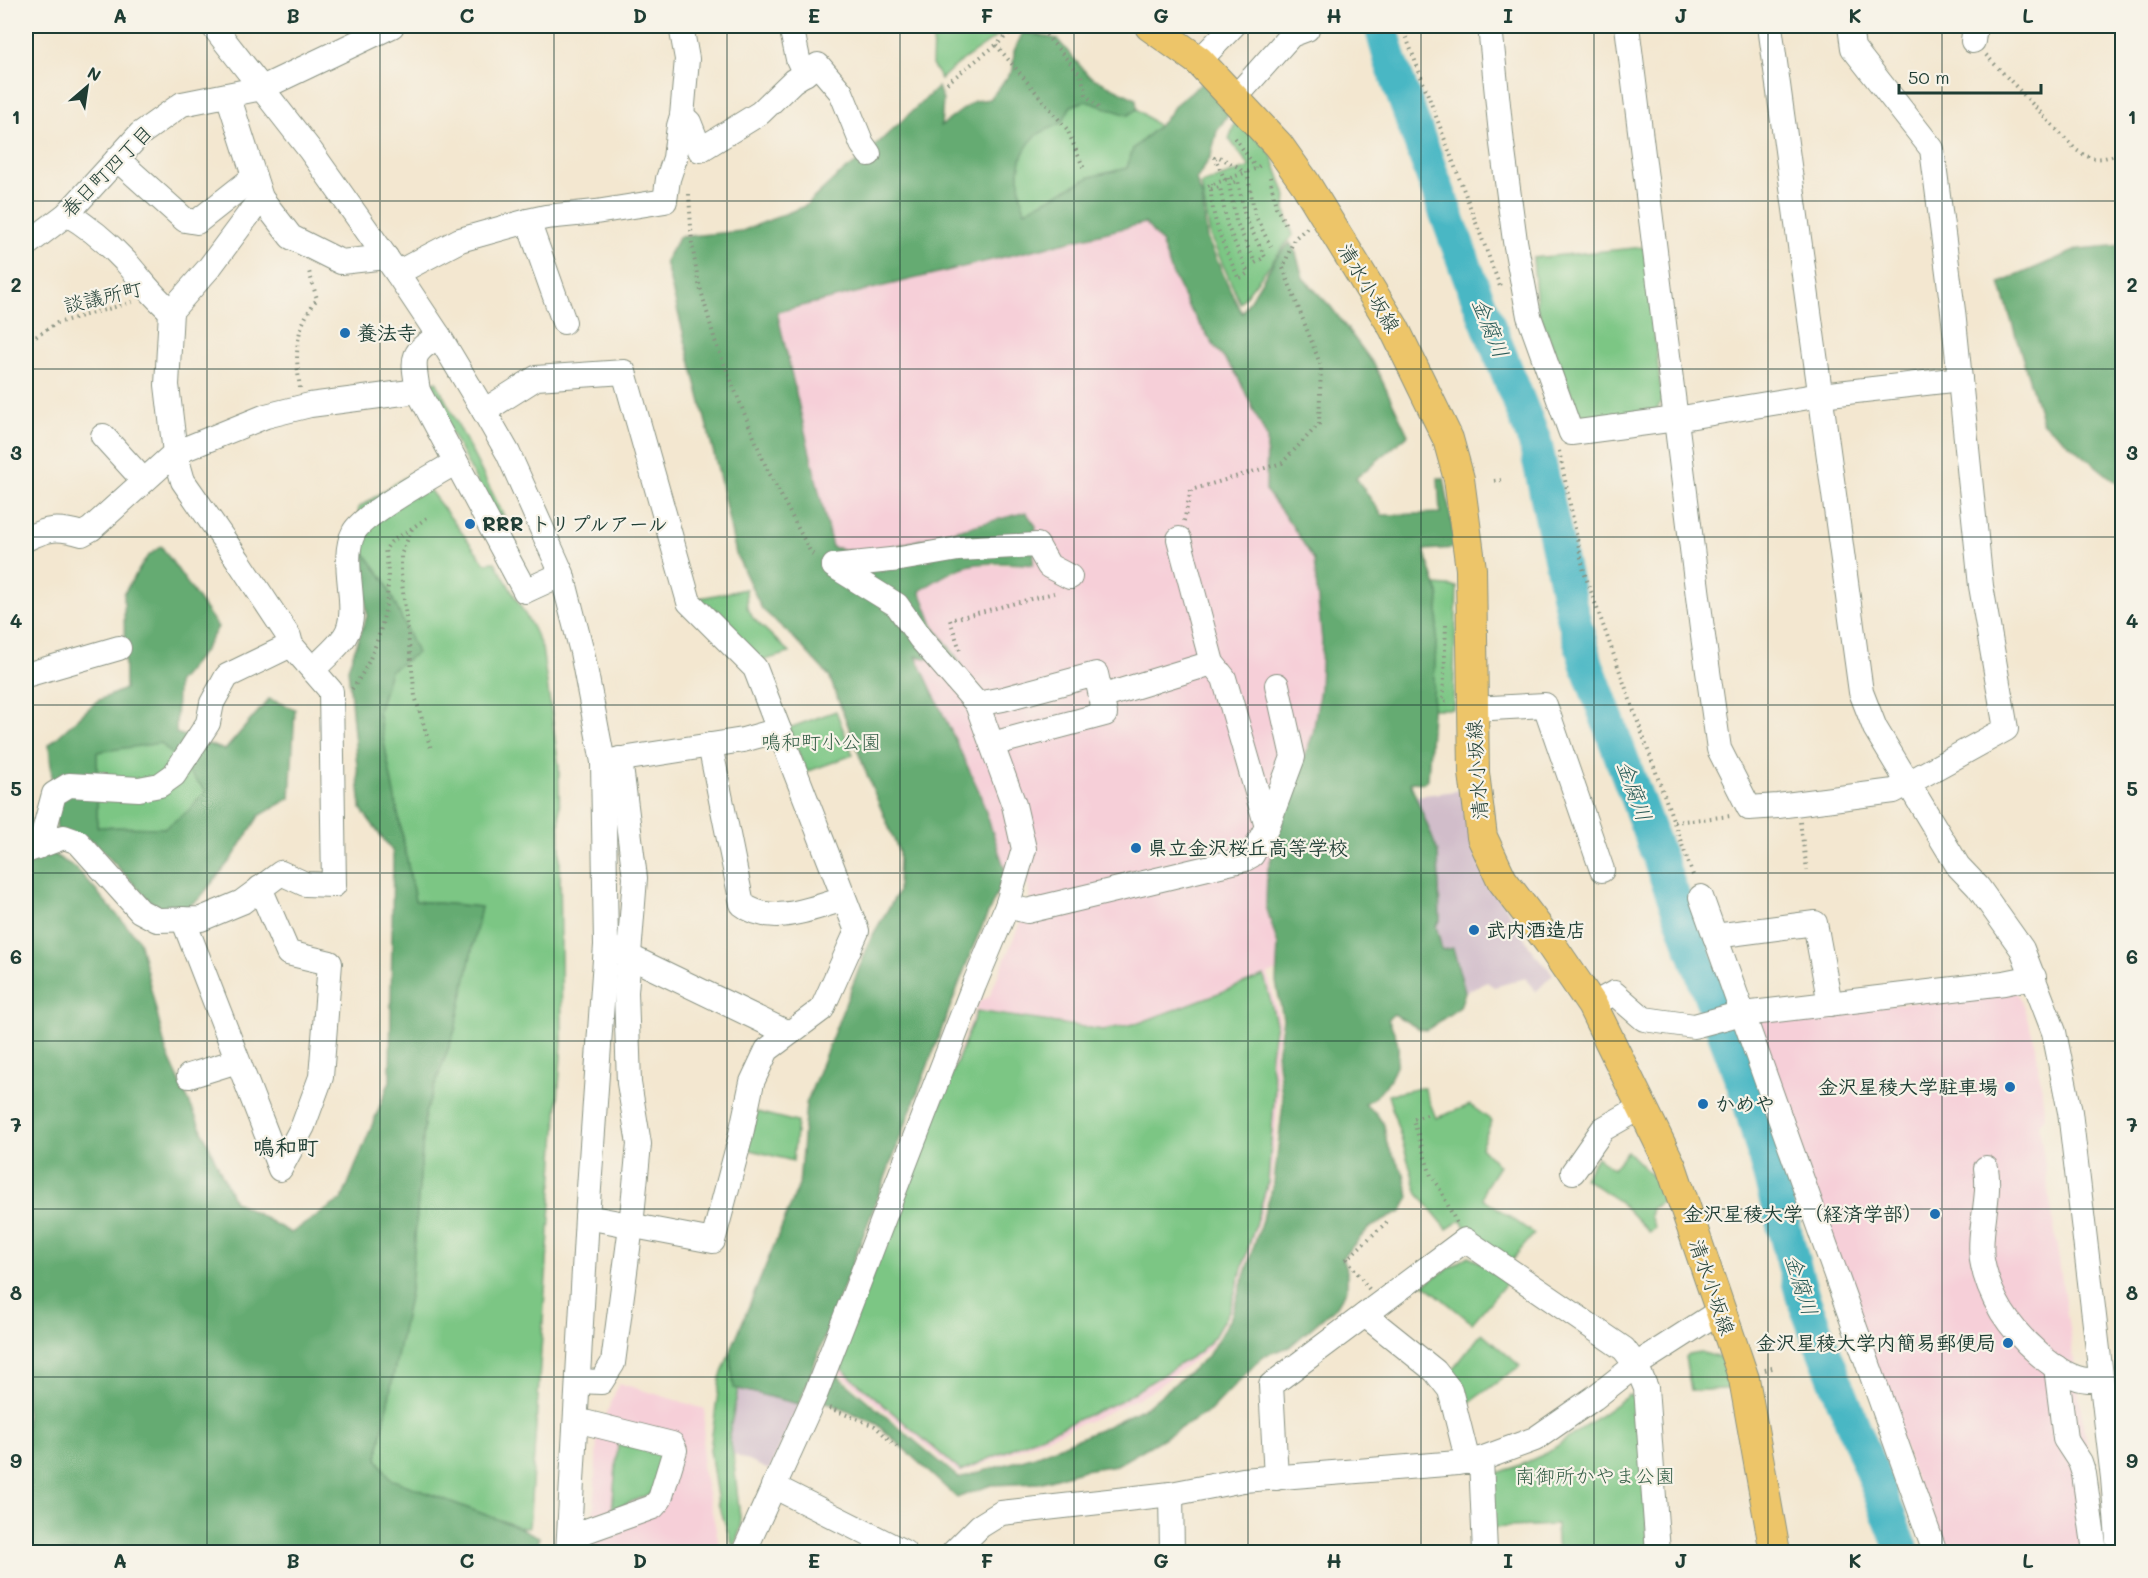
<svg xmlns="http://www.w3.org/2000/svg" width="2148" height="1578" font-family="Mali,'Klee One',sans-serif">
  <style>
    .built { fill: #f6cfd8 }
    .industrial { fill: #d1bdca }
    .green { fill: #7cc684; stroke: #4e825c; stroke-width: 1.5 }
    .forest { fill: #65ab72; stroke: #427453; stroke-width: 1.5; fill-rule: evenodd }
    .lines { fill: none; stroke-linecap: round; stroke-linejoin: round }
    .river { stroke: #4ab7c4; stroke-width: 34 }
    .minor-casing { stroke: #899282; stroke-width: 26 }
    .major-casing { stroke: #899282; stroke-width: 32 }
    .path { stroke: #899282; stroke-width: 4; stroke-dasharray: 1.5 4.5; stroke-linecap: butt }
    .minor { stroke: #fff; stroke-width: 24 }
    .major { stroke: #edc569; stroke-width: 30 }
    .grid { fill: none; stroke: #1f3d34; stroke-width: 1.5; stroke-opacity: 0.55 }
    .poi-dot { fill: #1f6fb2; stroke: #f7f3e8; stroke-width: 2 }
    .labels { text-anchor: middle; stroke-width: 4.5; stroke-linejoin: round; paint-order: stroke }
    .street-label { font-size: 20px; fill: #1f3d34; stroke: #f7f3e8 }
    .poi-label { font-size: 20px; font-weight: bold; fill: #1f3d34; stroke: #f7f3e8; text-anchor: start }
    .park-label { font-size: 20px; fill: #365f48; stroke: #f7f3e8 }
    .water-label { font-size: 21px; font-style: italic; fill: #2a5c58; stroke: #f7f3e8 }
    .quarter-label { font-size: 22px; font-weight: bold; fill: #1f3d34; stroke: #f7f3e8 }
    .neatline { fill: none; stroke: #1f3d34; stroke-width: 2 }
    .grid-label { font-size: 20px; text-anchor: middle; font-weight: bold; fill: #1f3d34 }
  </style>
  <rect width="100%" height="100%" fill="#f7f3e8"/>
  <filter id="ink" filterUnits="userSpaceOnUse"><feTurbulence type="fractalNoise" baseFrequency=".0167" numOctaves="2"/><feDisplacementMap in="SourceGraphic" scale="12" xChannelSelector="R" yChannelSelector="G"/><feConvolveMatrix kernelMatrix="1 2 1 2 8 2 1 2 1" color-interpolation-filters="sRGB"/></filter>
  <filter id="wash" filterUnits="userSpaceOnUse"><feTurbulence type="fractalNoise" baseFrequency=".008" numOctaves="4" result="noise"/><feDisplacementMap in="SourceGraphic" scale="24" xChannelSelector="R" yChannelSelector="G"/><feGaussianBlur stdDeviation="1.35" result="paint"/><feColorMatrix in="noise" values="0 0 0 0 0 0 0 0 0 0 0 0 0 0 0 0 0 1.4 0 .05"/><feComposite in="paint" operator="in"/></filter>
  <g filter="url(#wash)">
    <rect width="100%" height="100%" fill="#f3e7d0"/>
    <g class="built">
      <polygon points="1145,222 1161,242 1172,273 1189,308 1215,347 1237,375 1267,438 1266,491 1291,524 1314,560 1322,641 1320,688 1313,734 1295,781 1267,872 1266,906 1278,945 1277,971 1268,974 1280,1021 1275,1054 1279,1094 1271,1182 1232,1309 1209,1349 1149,1393 1098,1417 959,1474 833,1368 979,1001 989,997 1030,899 1028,885 1006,873 979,790 915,655 939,661 960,662 933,625 920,591 933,582 970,565 1033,565 1035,556 866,554 832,547 776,312"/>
      <polygon points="2015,991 2021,999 2036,1046 2045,1117 2039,1124 2102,1552 1941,1552 1752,1021"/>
      <polygon points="619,1383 705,1409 702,1466 721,1552 592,1552 597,1437"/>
    </g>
    <g class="industrial">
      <polygon points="1464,790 1483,869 1533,952 1553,974 1536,992 1526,978 1494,987 1487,982 1465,992 1453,948 1442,950 1436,926 1440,921 1438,852 1416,796"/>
      <polygon points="738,1389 799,1404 769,1470 733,1454 729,1435"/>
    </g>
    <g class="green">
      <polygon points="944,26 1012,26 956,65 941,79 932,65 933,39 941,37"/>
      <path d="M1086 101 1128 115 1137 109 1158 126 1133 149 1127 168 1090 177 1025 211C1016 184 1014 151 1040 133 1046 129 1056 127 1062 122 1065 118 1068 110 1071 106Z"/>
      <polygon points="1238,115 1271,154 1286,195 1285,211 1293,235 1240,303 1210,236 1201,184 1250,167 1229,139"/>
      <polygon points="1644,247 1662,400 1657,409 1586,418 1578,412 1537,307 1533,258"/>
      <polygon points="436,381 507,522 499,524 427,386"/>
      <polygon points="415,471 485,563 495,562 533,628 542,648 559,766 562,1042 529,1528 518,1527 390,1479 377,1458 411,1286 425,1113 455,1030 481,907 415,901 378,712 390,671 385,581 362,550 358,508"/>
      <polygon points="1436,585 1457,587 1453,709 1432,709 1439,595"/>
      <polygon points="746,589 747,607 753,618 790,653 761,661 695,599"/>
      <polygon points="836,711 853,755 806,772 789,728"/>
      <polygon points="161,743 207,791 188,811 165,828 97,827 97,751"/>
      <polygon points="1264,976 1276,1023 1270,1060 1275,1087 1268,1182 1230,1309 1214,1337 1198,1353 1120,1401 961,1471 837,1365 977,1011 1103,1030 1139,1023"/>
      <polygon points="1420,1088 1424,1088 1436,1118 1470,1105 1492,1121 1481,1147 1499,1166 1485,1188 1483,1198 1534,1234 1510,1262 1468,1233 1461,1220 1447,1229 1418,1194 1388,1095"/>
      <polygon points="757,1112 797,1122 793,1161 747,1149"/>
      <polygon points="1627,1151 1655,1179 1663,1201 1652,1208 1650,1216 1655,1228 1649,1232 1620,1202 1584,1178 1597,1157 1613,1169"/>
      <polygon points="1469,1256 1508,1281 1472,1323 1424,1284"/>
      <polygon points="1482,1333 1520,1366 1467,1404 1449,1374"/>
      <polygon points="730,1352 734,1387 738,1389 729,1435 733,1454 741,1527 734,1549 718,1503 710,1450 720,1378"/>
      <polygon points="1701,1352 1724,1359 1736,1388 1691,1391 1685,1357 1688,1354"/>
      <polygon points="1629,1395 1639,1401 1649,1552 1558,1552 1556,1525 1488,1528 1491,1475 1513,1468 1547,1453"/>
      <polygon points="618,1444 665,1451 661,1489 612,1510"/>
    </g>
    <g class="forest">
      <path d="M1023 32 1057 39 1089 76 1136 99 1137 109 1128 115 1085 101 1071 106C1068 110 1065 118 1062 122 1056 127 1047 129 1040 133 1014 151 1016 184 1025 211L1090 177 1127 168 1133 149 1164 121 1176 104 1202 83 1233 107 1217 131 1211 156 1196 180 1202 196 1207 238 1235 300 1242 313 1276 258 1290 243 1296 253 1303 278 1331 307 1375 366 1408 435 1356 478 1382 515H1390L1440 513 1438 478H1444L1456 548 1424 550 1439 595 1428 779 1425 783 1410 782 1438 852 1440 921 1436 926 1442 950 1453 948 1465 992 1460 1007 1427 1030 1419 1029 1394 1014 1388 1019C1391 1026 1396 1034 1397 1041 1403 1065 1385 1094 1364 1104L1376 1113 1384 1125 1387 1144 1404 1174 1409 1197 1401 1212 1369 1228 1342 1258 1347 1271V1289L1337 1306 1289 1347 1263 1356 1210 1411 1117 1465 1084 1470 1039 1483 991 1485 957 1498 877 1424 822 1400 834 1373 959 1478 1035 1456 1104 1428 1149 1405 1208 1356 1231 1317 1274 1183 1283 1103 1277 1055 1283 1019 1276 982 1278 945 1266 906 1267 872 1295 781 1313 734 1320 688 1322 641 1314 560 1291 524 1266 491 1267 438 1237 375 1215 347 1189 308 1172 273 1161 242 1145 223 777 312 832 547 866 554 1026 512 1036 526 1033 565C1013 563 990 562 971 565 955 568 933 582 920 591L933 625 960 662 963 677 939 661 916 656 979 791 1006 873 973 947 799 1404 734 1388 730 1352 799 1185 806 1104 871 938 898 892 899 852 867 775 829 676 792 636 762 609 736 554 718 470 665 261 679 237 742 231 805 206 836 177 860 160 938 87 943 100 941 126 974 101 990 99 1013 70 1014 51Z"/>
      <polygon points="2122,245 2122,487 2042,422 2000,283 2079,249"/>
      <path d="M161 546 218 627 204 651 177 683 176 733 225 750 269 699 295 709 290 798 259 816 233 857 199 899 176 914 152 903 94 842 57 833 49 745 97 701 125 689 124 593 147 557ZM161 743 206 791 188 811 165 828 97 827V752Z"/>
      <polygon points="362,550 385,581 417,653 390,671 378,712 415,901 481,907 455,1030 425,1113 411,1286 377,1458 390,1479 518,1527 539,1537 538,1552 26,1552 26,862 48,851 76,868 139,940 166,1051 234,1201 291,1233 342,1199 390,1081 393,852 361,809 348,668 367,616"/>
    </g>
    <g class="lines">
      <polyline class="river" points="1381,26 1391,62 1470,279 1535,442 1572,613 1587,665 1748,1097 1803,1298 1903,1552"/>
    </g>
  </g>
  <g filter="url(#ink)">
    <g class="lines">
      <g class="minor-casing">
        <g id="minor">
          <polyline points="213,26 310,150 397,273 439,336 484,411 508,453 562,574 582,652 603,762 606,945 587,1217 568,1552"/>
          <polyline points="791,26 798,59 805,74"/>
          <polyline points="1490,26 1502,144 1515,241 1529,316 1571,433 1676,419 1821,395 1960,379"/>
          <polyline points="1627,26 1702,629 1719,749 1749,808 1778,806 1894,791 2006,729 1981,586 1953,311 1932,149 1853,48 1850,26"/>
          <polyline points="1770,26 1861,692 1875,728 1958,866 1978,887 2022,949 2054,1032 2070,1112 2113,1478 2119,1552"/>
          <polyline points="1973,41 1975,26"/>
          <polyline points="1199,61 1233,26"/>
          <polyline points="228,95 261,198 291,237 341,262 386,257"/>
          <polyline points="1234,99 1291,35 1307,29"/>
          <polyline points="682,116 689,122 700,150 760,113 793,81 818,65 841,92 862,144 869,154"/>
          <polyline points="117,159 185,220 197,222 254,177"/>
          <path d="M67 214C88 226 109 244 126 262 141 279 153 297 171 311"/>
          <polyline points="528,221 564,322"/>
          <polyline points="26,245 67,214 140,134 182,104 262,88 392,26"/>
          <polyline points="397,273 460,240 528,221 546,217 596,212 665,201 668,179 675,158 679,126 682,116 687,59 681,26"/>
          <path d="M439 336C409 354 413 358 418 391L525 591 562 574"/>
          <polyline points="484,411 536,378 624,372 689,602 755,668 779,730"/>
          <polyline points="103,436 144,481"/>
          <path d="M26 539C48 528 58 527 82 534L91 529 175 453 266 416 310 405 418 391"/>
          <polyline points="1179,539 1212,663 1224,678 1267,827"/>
          <polyline points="834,566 900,559 958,549 1037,545 1049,566 1070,577"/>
          <path d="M313 670C323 659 337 648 345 636 362 610 338 562 354 532 363 514 435 475 456 462"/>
          <polyline points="26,675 119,648"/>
          <polyline points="1101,697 1212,663"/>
          <polyline points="977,704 1003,699 1096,674 1105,714 992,744"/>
          <polyline points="1473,709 1545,705 1602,870"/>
          <path d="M710 745 742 904C771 927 813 908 844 899"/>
          <polyline points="40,846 54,794 69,785 139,789 160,785 174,775 208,723 212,703 227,676 291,645"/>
          <polyline points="26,851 64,837 78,842 140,911 157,920 201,919 242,902 281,873 305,884 334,885 331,691 291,645 289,637 238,560 183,481 175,453 167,385 171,311 209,268 261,198"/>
          <polyline points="1701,897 1935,1552"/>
          <polyline points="1007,906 1027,911 1245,859 1252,855 1267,827 1293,757 1277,685"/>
          <polyline points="183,919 280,1169 303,1126 321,1077 330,963 288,953 260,888"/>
          <polyline points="1715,936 1815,923 1830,1004"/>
          <polyline points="616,950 788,1033"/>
          <polyline points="1592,1005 1614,993 1644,1019 1694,1026 1735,1015 2004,983 2034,977"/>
          <polyline points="189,1076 237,1061"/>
          <path d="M1986 1168C1991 1198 1978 1230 1982 1260 1985 1278 1993 1297 2002 1312 2017 1336 2057 1378 2088 1380 2092 1380 2097 1379 2101 1378"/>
          <polyline points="1573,1172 1603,1129 1631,1113 1643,1109"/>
          <polyline points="587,1217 713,1241 740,1139 752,1082 767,1050 822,1009 857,931 779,730 743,740 603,762"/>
          <polyline points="1365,1315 1435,1371 1450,1390 1468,1462"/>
          <polyline points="2056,1367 2065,1439 2080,1462 2084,1474 2095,1552"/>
          <polyline points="578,1381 601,1382 613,1363 631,1226 639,1144 629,1083 626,992 635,878 620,759"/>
          <polyline points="1481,1459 1485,1552"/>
          <polyline points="1276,1478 1271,1385 1465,1240 1624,1349 1636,1365 1646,1388 1658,1552"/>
          <polyline points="773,1486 904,1552"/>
          <polyline points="1171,1494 1172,1552"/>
          <polyline points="569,1537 653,1507 660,1499 675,1450 672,1444 576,1420"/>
          <polyline points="744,1552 816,1393 974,985 1007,906 1024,849 1014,805 977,704 920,638 897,605 834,566"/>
          <polyline points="954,1552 980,1526 1001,1513 1171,1494 1243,1480 1458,1463 1481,1459 1535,1439 1594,1398 1636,1365 1720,1311"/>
        </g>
      </g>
      <g class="major-casing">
        <polyline id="major" points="1150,26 1199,61 1278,145 1305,183 1394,328 1448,439 1459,479 1471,569 1474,773 1482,837 1502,880 1549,942 1592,1005 1671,1166 1744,1379 1775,1552"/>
      </g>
      <g class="path">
        <polyline points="1048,26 1043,32 1081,75 1086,95 1099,108"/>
        <polyline points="1402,26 1501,289"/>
        <polyline points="996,45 1067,129 1084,169"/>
        <path d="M1986 55 2075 149C2094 163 2101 159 2122 153"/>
        <polyline points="947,83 996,45 1018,26"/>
        <polyline points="1235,138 1256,168"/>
        <polyline points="1247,172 1255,215 1272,249"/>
        <polyline points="1270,177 1276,207 1287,227"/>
        <polyline points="1228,178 1236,221 1255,263 1265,257 1245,217 1238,181 1229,183"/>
        <polyline points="1225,180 1215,158 1217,156 1238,167 1244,173"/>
        <polyline points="1208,186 1255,169 1263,163"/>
        <path d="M1211 189 1220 187 1227 225 1248 273 1239 279C1225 249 1210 219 1211 184"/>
        <polyline points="689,194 692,244 698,280 716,344 767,469 811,553 816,556"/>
        <polyline points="26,343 57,323 133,302"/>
        <path d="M300 388C295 353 294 329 317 299L308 268"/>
        <polyline points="1559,451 1584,572 1694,878"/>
        <polyline points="1494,481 1501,480"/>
        <polyline points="1184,521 1191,490 1282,463 1319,424 1321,366 1283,268 1294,239 1307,228"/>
        <polyline points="412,529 401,555 401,574 415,696 431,749"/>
        <polyline points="1446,625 1443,701 1449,701"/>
        <polyline points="960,650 950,620 1054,593"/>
        <path d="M352 689C379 654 395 593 385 550L391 542 427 518"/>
        <polyline points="1674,822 1731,816"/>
        <polyline points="1800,822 1807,870"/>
        <polyline points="1427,1115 1413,1119 1431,1176 1438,1185 1457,1224"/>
        <polyline points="1369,1289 1347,1259 1389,1220"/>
        <polyline points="1765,1370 1776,1367"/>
        <polyline points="829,1408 875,1426 899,1449"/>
      </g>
      <use href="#minor" class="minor"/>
      <use href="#major" class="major"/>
    </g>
  </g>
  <path class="grid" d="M207 26V1552M380 26V1552M554 26V1552M727 26V1552M900 26V1552M1074 26V1552M1248 26V1552M1421 26V1552M1594 26V1552M1768 26V1552M1942 26V1552M26 201H2122M26 369H2122M26 537H2122M26 705H2122M26 873H2122M26 1041H2122M26 1209H2122M26 1377H2122"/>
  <g class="poi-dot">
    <circle cx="345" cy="333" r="6"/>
    <circle cx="470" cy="524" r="6"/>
    <circle cx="1136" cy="848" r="6"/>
    <circle cx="1474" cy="930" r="6"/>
    <circle cx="2010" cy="1087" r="6"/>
    <circle cx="1703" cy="1104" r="6"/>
    <circle cx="1935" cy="1214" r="6"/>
    <circle cx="2008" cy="1343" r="6"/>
  </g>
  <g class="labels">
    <g class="street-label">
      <text transform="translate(107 171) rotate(-45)" y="7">春日町四丁目</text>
      <text transform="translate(1369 288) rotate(59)" y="7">清水小坂線</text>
      <text transform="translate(103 297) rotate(-13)" y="7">談議所町</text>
      <text transform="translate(1477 770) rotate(-94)" y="7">清水小坂線</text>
      <text transform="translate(1712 1287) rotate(71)" y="7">清水小坂線</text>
    </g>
    <g class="poi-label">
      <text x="357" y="340">養法寺</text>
      <text x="482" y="531">RRR トリプルアール</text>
      <text x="1148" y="855">県立金沢桜丘高等学校</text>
      <text x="1486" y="937">武内酒造店</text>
      <text x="1998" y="1094" text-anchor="end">金沢星稜大学駐車場</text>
      <text x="1715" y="1111">かめや</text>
      <text x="1923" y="1221" text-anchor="end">金沢星稜大学（経済学部）</text>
      <text x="1996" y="1350" text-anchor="end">金沢星稜大学内簡易郵便局</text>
    </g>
    <g class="park-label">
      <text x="821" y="749">鳴和町小公園</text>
      <text x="1595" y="1483">南御所かやま公園</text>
    </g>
    <g class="water-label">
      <text transform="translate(1490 328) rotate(68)" y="7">金腐川</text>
      <text transform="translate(1634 791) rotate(70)" y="7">金腐川</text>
      <text transform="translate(1801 1285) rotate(73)" y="7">金腐川</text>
    </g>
    <g class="quarter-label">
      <text x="286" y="1155">鳴和町</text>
    </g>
  </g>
  <rect width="2148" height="1578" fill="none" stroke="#f7f3e8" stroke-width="66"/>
  <g transform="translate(87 87) rotate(29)" stroke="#f7f3e8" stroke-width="4.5" paint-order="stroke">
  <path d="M0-4.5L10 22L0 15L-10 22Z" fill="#1f3d34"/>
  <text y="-9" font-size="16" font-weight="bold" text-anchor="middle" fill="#1f3d34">N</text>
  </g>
  <path d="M1899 84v9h142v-9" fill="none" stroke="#1f3d34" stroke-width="3"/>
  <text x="1908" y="84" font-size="18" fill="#1f3d34" stroke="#f7f3e8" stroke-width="4.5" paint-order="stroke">50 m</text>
  <rect x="33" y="33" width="2082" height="1512" class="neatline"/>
  <g class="grid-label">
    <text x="120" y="23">A</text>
    <text x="293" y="23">B</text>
    <text x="467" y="23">C</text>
    <text x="640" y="23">D</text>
    <text x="814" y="23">E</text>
    <text x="987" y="23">F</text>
    <text x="1161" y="23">G</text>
    <text x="1334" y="23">H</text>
    <text x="1508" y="23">I</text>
    <text x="1681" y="23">J</text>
    <text x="1855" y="23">K</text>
    <text x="2028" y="23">L</text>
    <text x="16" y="124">1</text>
    <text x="2132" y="124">1</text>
    <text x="16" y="292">2</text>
    <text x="2132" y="292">2</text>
    <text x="16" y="460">3</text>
    <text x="2132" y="460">3</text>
    <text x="16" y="628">4</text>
    <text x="2132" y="628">4</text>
    <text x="16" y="796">5</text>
    <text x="2132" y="796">5</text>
    <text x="16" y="964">6</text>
    <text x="2132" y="964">6</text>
    <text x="16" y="1132">7</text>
    <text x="2132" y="1132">7</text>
    <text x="16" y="1300">8</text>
    <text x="2132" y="1300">8</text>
    <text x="16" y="1468">9</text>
    <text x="2132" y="1468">9</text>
    <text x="120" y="1568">A</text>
    <text x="293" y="1568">B</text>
    <text x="467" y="1568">C</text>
    <text x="640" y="1568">D</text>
    <text x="814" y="1568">E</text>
    <text x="987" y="1568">F</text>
    <text x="1161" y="1568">G</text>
    <text x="1334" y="1568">H</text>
    <text x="1508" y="1568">I</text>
    <text x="1681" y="1568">J</text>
    <text x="1855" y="1568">K</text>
    <text x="2028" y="1568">L</text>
  </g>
</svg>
